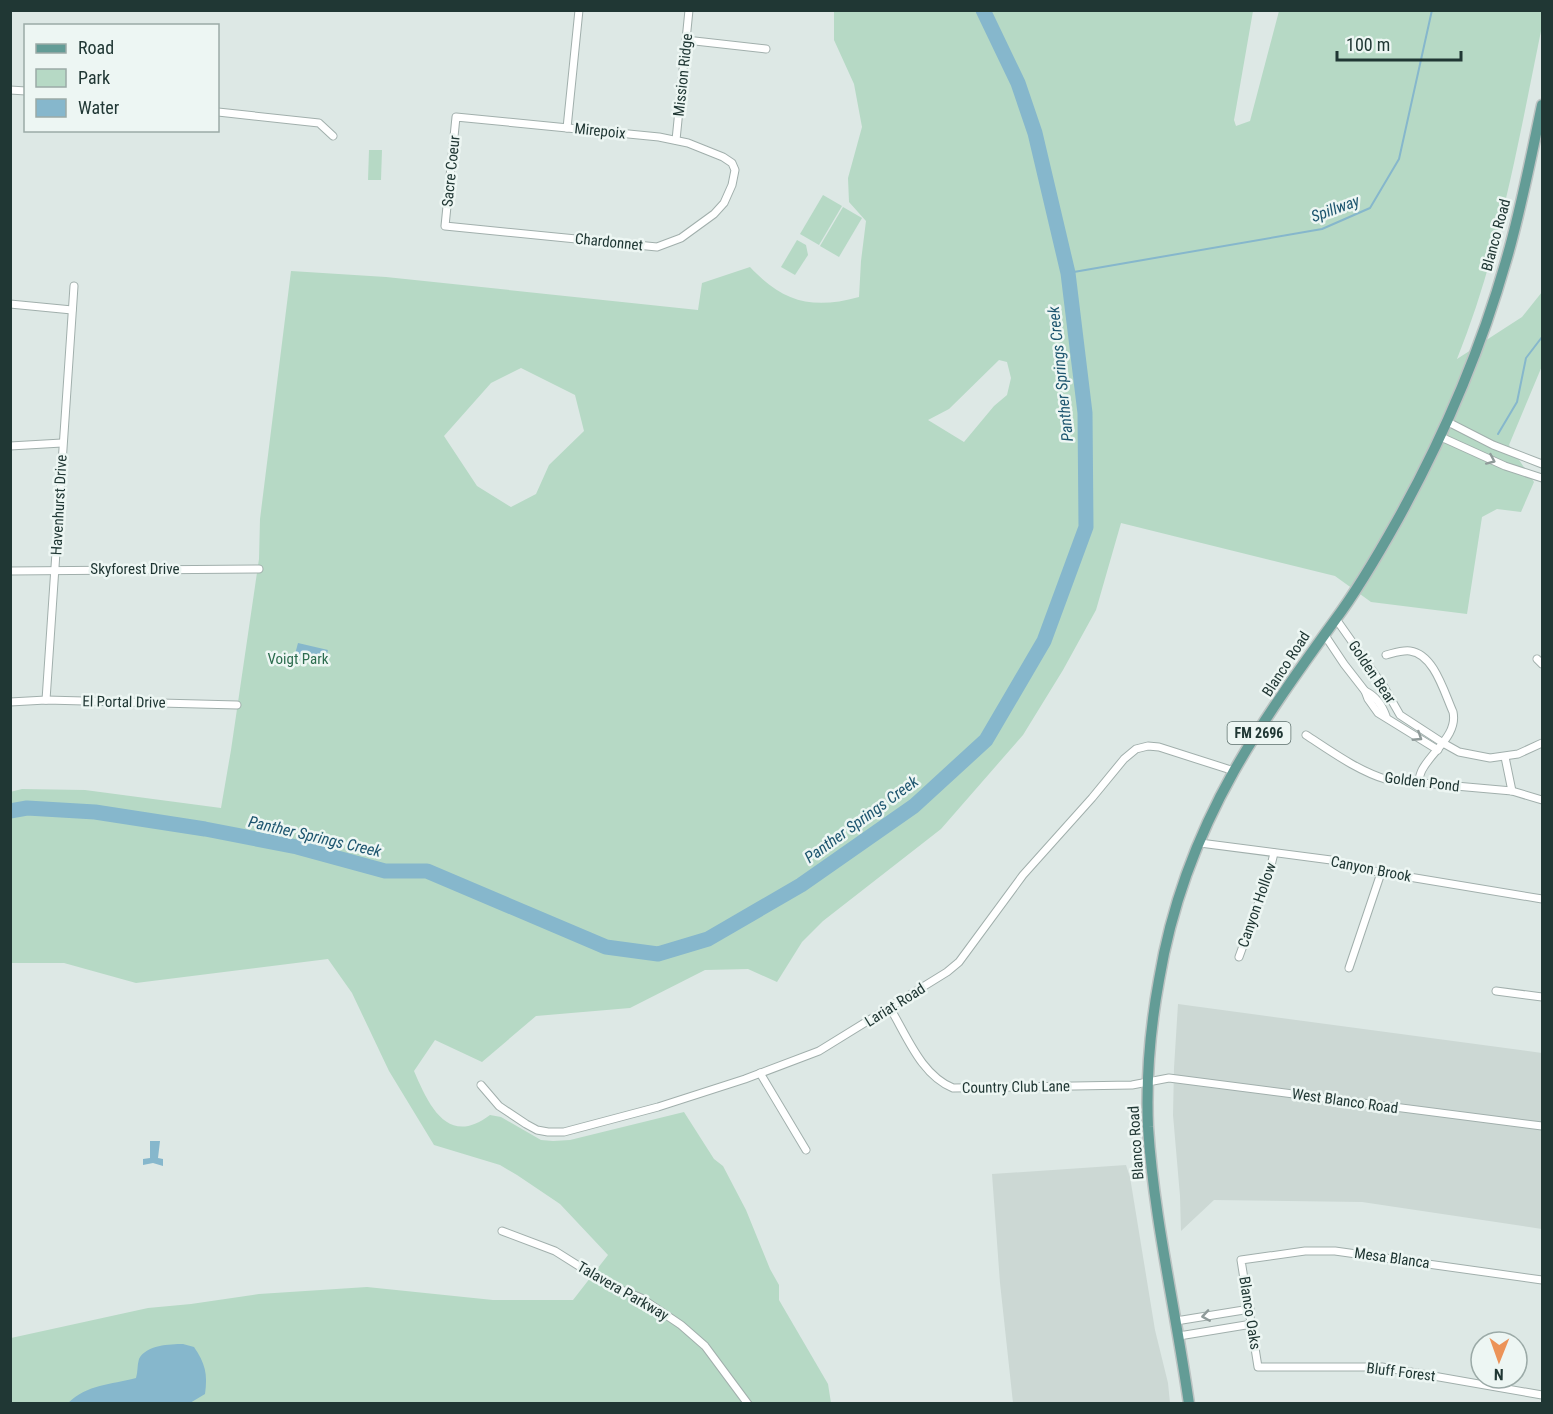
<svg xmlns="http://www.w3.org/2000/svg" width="1553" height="1414" font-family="'Roboto Condensed',sans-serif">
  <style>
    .built { fill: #ccd8d4 }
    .green { fill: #b6d9c5; fill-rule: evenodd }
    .water { fill: #86b7cc }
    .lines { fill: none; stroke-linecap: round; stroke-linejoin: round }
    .stream { stroke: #86b7cc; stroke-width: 2 }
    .river { stroke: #86b7cc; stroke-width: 15 }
    .street-casing { stroke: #a1afac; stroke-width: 9 }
    .primary-casing { stroke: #bcc3c2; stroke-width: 13 }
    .street { stroke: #fff; stroke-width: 7 }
    .primary { stroke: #639c96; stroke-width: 10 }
    .oneway { stroke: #909b9a }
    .labels { text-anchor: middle; stroke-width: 5; stroke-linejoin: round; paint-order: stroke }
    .shield { fill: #edf6f3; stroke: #5e706d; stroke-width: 1.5 }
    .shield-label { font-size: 14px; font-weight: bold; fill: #203734 }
    .street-label { font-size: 15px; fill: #203734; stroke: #edf6f3 }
    .park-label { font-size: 15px; fill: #2c6c4e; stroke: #edf6f3 }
    .water-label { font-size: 16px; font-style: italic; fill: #1d556f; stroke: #edf6f3 }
  </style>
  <rect width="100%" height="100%" fill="#dde8e5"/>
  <g class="built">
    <polygon points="1178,1004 1542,1053 1542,1229 1362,1202 1214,1200 1181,1231 1180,1196 1173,1115 1174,1068"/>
    <polygon points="1126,1165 1130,1177 1155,1330 1168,1383 1170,1403 1013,1403 1000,1283 992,1174"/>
  </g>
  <g class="green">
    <path d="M834 11H1253L1234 120 1236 126 1250 121 1279 11H1542V26C1519 138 1500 252 1457 359L1522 317 1542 292V366L1509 445 1534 482 1521 512 1497 509 1482 517 1467 614 1371 602 1335 576 1121 523 1096 610 1063 670 1023 735 941 829 823 921 802 942 777 982 748 969 705 970 630 1008 536 1016 482 1062 435 1040 414 1071C429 1106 448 1147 490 1115L501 1117 541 1140 553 1141 570 1140 684 1112 714 1159 723 1166 746 1210 770 1269 779 1285V1300L828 1384 831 1403H11V1338L148 1308 191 1304 259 1294 367 1287 493 1300H573L608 1255 560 1204 517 1175 500 1165 434 1145 389 1071 352 993 328 959 136 983 64 963H11L10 792 22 789 85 790 221 808 231 750 259 559 260 519 291 271 386 277 698 310 702 283 750 267C783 302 812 310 859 297L861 261 866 221 849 202 848 178 862 127 854 84 834 40ZM999 360 1007 362 1011 378 1007 395 994 406 964 442 928 420 949 409ZM521 368 575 395 584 431 549 465 536 494 511 507 477 486 444 436 491 383Z"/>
    <polygon points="369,150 382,150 381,180 368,180"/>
    <polygon points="823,195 842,206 819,245 800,234"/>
    <polygon points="843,207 862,218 839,257 820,246"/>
    <polygon points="797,240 806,245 808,255 795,275 781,267"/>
  </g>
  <g class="water">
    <polygon points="298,643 328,650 324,665 294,658"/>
    <polygon points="150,1141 160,1141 158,1158 163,1159 163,1166 153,1163 143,1165 143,1159 150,1158"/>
    <path d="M183 1344 194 1347C205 1363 208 1374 205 1394L190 1403H68C88 1384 110 1385 136 1378 138 1372 137 1365 139 1359 146 1345 170 1344 183 1344Z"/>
  </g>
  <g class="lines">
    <g class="stream">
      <polyline points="1068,273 1322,229 1370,208 1399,159 1432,10"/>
      <polyline points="1498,434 1517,402 1526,358 1542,337"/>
    </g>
    <polyline class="river" points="10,811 27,808 95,812 205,829 297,847 385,871 427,871 606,947 658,954 708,939 801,885 914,806 986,740 1044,641 1086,527 1085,413 1068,273 1035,133 1018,83 983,10"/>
    <g class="street-casing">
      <g id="street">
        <polyline points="686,40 766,49"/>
        <polyline points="10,90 26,91"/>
        <polyline points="218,112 319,123 333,136"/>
        <polygon points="456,117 659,137 688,143 723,157 732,163 735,170 732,185 724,203 714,214 681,238 657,247 445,226"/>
        <polyline points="567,128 579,10"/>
        <polyline points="676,140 689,10"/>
        <polyline points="10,304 72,310"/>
        <polyline points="1448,422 1493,445 1542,464"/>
        <polyline points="1441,437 1505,466 1542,478"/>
        <polyline points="10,446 62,443"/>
        <polyline points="10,571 259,569"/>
        <polyline points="1336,619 1384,687 1400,715 1443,743 1459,752 1490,758 1518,754 1542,743"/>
        <polyline points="1324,634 1344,664 1365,691 1368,699 1378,713 1438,750"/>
        <path d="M1386 655C1394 653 1402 650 1410 651 1434 654 1444 692 1453 712 1458 735 1432 751 1422 770 1420 774 1419 779 1418 783"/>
        <polyline points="1537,659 1542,664"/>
        <path d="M1365 691C1376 696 1382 705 1386 716"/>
        <polyline points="46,700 74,286"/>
        <polyline points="10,702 46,700 237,705"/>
        <path d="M1306 735C1332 752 1358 771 1388 780L1512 791 1542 800"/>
        <polyline points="1505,757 1512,791"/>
        <polyline points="1200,843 1331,860 1361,869 1542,899"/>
        <polyline points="1239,957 1269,874 1274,853"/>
        <polyline points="1349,968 1381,873"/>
        <polyline points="1496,991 1542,997"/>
        <path d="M890 1008C907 1036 921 1075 953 1088L1132 1085 1169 1078 1542 1126"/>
        <polyline points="760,1073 806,1150"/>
        <polyline points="481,1085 499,1106 526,1124 537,1130 548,1132 564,1132 658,1107 745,1079 819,1051 947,972 959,962 1023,875 1092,798 1124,759 1136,749 1148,746 1159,747 1234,771"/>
        <polyline points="502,1231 555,1251 609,1285 641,1298 681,1325 705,1346 748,1404"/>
        <polyline points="1542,1280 1335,1251 1305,1251 1241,1260 1258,1367 1382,1367 1542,1395"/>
        <polyline points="1176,1321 1250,1309"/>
        <polyline points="1179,1336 1252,1324"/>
      </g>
    </g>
    <g class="primary-casing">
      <path id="primary" d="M1189 1404C1176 1311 1154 1220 1148 1127 1146 1078 1150 1029 1159 980 1171 907 1198 835 1234 771 1263 720 1301 667 1335 620 1359 588 1379 553 1398 519 1444 436 1480 352 1506 261 1521 210 1531 157 1542 105"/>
    </g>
    <use href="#street" class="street"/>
    <use href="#primary" class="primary"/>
  </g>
  <defs><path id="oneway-chevron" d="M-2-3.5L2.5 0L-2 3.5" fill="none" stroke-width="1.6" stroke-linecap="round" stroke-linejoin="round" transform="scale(1.5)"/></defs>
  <g class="oneway">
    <use href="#oneway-chevron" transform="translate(1491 460) rotate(24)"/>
    <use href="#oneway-chevron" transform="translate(1418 737) rotate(33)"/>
    <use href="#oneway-chevron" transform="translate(1206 1316) rotate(171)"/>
  </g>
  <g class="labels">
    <rect class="shield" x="1227.5" y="722" width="63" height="22" rx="4.5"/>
    <g class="shield-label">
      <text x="1259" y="738">FM 2696</text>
    </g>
    <g class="street-label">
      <text transform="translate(683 75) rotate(-84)" y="5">Mission Ridge</text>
      <text transform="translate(600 131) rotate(6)" y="5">Mirepoix</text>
      <text transform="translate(451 171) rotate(-84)" y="5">Sacre Coeur</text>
      <text transform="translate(1496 235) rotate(-75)" y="5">Blanco Road</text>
      <text transform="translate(609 242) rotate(6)" y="5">Chardonnet</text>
      <text transform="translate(59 505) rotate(-87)" y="5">Havenhurst Drive</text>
      <text x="135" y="574">Skyforest Drive</text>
      <text transform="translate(1286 664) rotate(-57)" y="5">Blanco Road</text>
      <text transform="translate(1372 672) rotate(56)" y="5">Golden Bear</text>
      <text transform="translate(124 702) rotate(1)" y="5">El Portal Drive</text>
      <text transform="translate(1422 782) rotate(7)" y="5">Golden Pond</text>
      <text transform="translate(1371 869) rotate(11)" y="5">Canyon Brook</text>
      <text transform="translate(1257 905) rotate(-71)" y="5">Canyon Hollow</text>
      <text transform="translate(895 1005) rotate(-32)" y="5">Lariat Road</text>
      <text transform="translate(1016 1087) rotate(-1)" y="5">Country Club Lane</text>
      <text transform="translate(1345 1101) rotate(8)" y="5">West Blanco Road</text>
      <text transform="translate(1136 1143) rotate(-94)" y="5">Blanco Road</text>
      <text transform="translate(1392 1258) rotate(8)" y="5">Mesa Blanca</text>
      <text transform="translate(623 1291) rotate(30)" y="5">Talavera Parkway</text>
      <text transform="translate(1250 1313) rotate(81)" y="5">Blanco Oaks</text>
      <text transform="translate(1401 1372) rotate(7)" y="5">Bluff Forest</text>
    </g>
    <g class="park-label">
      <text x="298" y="664">Voigt Park</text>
    </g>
    <g class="water-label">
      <text transform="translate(1335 208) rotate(-20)" y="6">Spillway</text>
      <text transform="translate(1060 374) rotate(-96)" y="6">Panther Springs Creek</text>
      <text transform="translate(861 819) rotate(-36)" y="6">Panther Springs Creek</text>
      <text transform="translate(315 836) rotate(13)" y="6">Panther Springs Creek</text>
    </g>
  </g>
  <rect width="1553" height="1414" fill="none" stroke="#203734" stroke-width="24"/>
  <rect x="24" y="24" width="195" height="108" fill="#edf6f3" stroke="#9baaa7" stroke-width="1.5"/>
  <rect x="36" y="44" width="30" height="9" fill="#639c96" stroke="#9baaa7" stroke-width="1.5"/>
  <text x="78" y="54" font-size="18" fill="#203734">Road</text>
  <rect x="36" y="69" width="30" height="18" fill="#b6d9c5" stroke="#9baaa7" stroke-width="1.5"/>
  <text x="78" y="84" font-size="18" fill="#203734">Park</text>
  <rect x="36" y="99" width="30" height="18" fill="#86b7cc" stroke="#9baaa7" stroke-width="1.5"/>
  <text x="78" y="114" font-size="18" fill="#203734">Water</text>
  <g transform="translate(1499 1360) rotate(181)"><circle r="28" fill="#edf6f3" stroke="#9baaa7" stroke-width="1.5"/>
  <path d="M0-4.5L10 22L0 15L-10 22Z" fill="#ec9358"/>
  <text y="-9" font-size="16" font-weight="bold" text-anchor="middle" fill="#203734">N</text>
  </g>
  <path d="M1337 51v9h124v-9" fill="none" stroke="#203734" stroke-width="3"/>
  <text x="1346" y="51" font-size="18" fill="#203734" stroke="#edf6f3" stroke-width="4.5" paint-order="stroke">100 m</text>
</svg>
